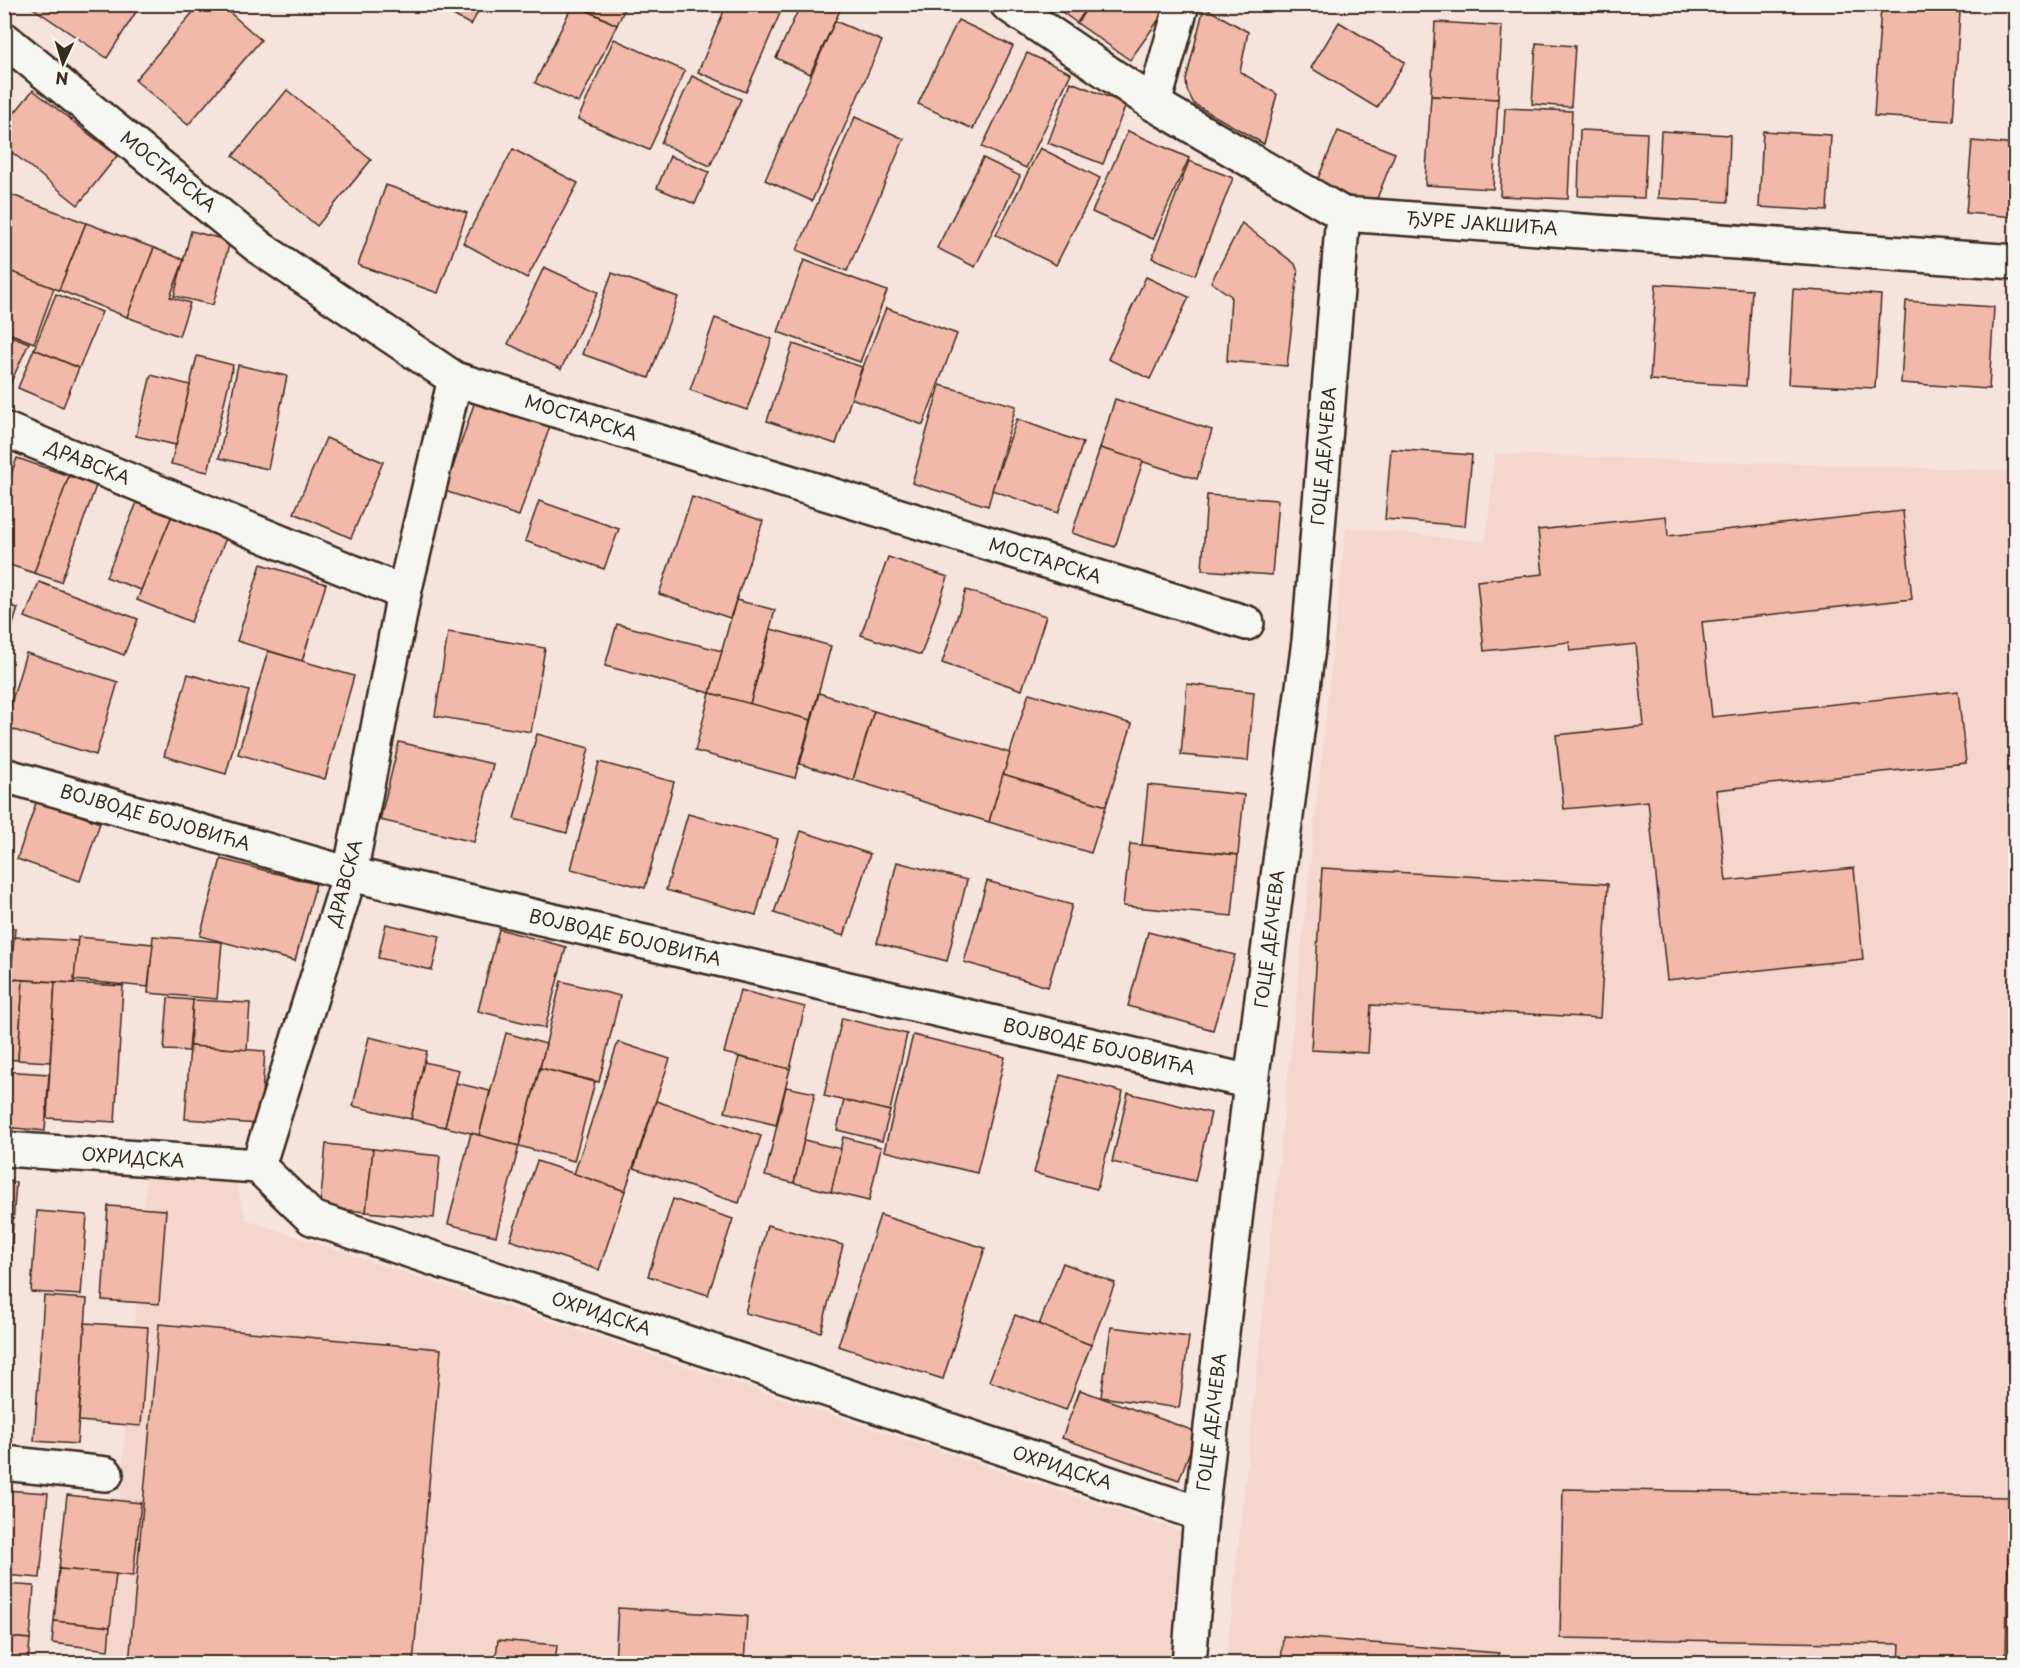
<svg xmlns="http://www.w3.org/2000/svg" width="2020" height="1668" font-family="'Playpen Sans',sans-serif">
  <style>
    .built { fill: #f4d6cd }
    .building { fill: #f2b8aa; stroke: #3b2a1e; stroke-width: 1.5 }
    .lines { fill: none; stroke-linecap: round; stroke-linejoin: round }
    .minor-casing { stroke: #3b2a1e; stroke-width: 38 }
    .minor { stroke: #f6f6f2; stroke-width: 33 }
    .labels { text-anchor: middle; stroke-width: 5; stroke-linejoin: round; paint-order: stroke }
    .street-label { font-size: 18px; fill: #3b2a1e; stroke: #f6f6f2 }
  </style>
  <rect width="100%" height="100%" fill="#f5e3dc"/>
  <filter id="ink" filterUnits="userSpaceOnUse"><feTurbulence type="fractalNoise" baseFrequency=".0167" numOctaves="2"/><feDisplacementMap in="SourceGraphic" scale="12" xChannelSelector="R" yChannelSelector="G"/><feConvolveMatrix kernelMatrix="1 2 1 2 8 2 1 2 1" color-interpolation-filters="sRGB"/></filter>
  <g filter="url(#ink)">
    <g class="built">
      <polygon points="1495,454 2015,471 2015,1663 1226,1664 1346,527 1486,542"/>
      <polygon points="147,1172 235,1180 246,1220 1180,1531 1169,1663 106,1664"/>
    </g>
    <g class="building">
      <polygon points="27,4 141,4 107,58"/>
      <polygon points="200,4 220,4 261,40 188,125 135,80"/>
      <polygon points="433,4 482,4 471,25"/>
      <polygon points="573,4 617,25 579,103 535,83"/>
      <polygon points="575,4 627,4 617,25"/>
      <polygon points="727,4 784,4 746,92 698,72"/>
      <polygon points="801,4 843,4 810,74 776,58"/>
      <polygon points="1051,4 1090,4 1077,23"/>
      <polygon points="1090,4 1170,4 1130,60 1077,23"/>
      <polygon points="1881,6 1960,12 1953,121 1874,116"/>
      <polygon points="1204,7 1248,32 1240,72 1277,94 1264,144 1194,104 1187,90 1186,80"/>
      <polygon points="958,20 1013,46 973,129 918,104"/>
      <polygon points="835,21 882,41 812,201 765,180"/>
      <polygon points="1339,22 1405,62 1377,108 1311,68"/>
      <polygon points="1435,22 1502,26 1498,99 1431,96"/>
      <polygon points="614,39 685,71 649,150 578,119"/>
      <polygon points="1536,43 1575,46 1571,107 1532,104"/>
      <polygon points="1027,53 1071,73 1026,168 982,147"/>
      <polygon points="692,76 741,99 710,166 661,143"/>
      <polygon points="1071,82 1126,104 1103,164 1048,143"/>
      <polygon points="33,90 117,156 78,205 4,146 4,126"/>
      <polygon points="287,90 371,160 317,226 233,156"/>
      <polygon points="1431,96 1498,99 1493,189 1425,185"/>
      <polygon points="1505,108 1572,111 1568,199 1500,196"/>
      <polygon points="855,117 904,139 847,271 797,250"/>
      <polygon points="1580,130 1647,133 1644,198 1578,196"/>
      <polygon points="1128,131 1189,158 1153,239 1092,212"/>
      <polygon points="1338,131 1395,153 1374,206 1316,183"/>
      <polygon points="1661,131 1730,135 1728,202 1658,198"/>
      <polygon points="1763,131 1831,135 1827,211 1759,207"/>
      <polygon points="1972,141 2016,145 2016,217 1966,213"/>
      <polygon points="1040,148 1100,178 1056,265 996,235"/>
      <polygon points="513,149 578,183 527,278 463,243"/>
      <polygon points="670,156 709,172 695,204 657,188"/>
      <polygon points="983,158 1020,176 975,267 937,248"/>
      <polygon points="1189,161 1233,178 1195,275 1152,258"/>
      <polygon points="386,185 467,213 438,293 358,265"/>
      <polygon points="4,192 86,223 59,290 4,270"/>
      <polygon points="86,223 154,248 127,317 59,290"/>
      <polygon points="1242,223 1295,264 1298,272 1287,366 1227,361 1231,296 1211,282"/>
      <polygon points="191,231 230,241 213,305 174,296"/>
      <polygon points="154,248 184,260 170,297 190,303 179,336 127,317"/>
      <polygon points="804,260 887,291 860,362 778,332"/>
      <polygon points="544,267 598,292 561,369 508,344"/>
      <polygon points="7,270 54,288 34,343 4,331 4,276"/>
      <polygon points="612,273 678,297 649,378 582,354"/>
      <polygon points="1146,277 1189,297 1150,379 1108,359"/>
      <polygon points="1656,284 1752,290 1746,386 1650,380"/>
      <polygon points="1793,289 1881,295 1875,388 1788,384"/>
      <polygon points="56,294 102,312 79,368 34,349"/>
      <polygon points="1906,301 1994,307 1989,389 1901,383"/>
      <polygon points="886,308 957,334 923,425 851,398"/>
      <polygon points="715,318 772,339 747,410 690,390"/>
      <polygon points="4,333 29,343 4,397"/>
      <polygon points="793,344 862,367 836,444 767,421"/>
      <polygon points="34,349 79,368 63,407 18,388"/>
      <polygon points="197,356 233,365 208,472 171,464"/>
      <polygon points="238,365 287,376 268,469 219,458"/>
      <polygon points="151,375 190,385 176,445 136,436"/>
      <polygon points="940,385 1016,406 988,506 912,483"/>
      <polygon points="1115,399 1212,430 1197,479 1100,448"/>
      <polygon points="475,401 550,426 519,516 445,491"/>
      <polygon points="1017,419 1083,443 1058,513 992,490"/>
      <polygon points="326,438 383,462 351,538 294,513"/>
      <polygon points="1100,448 1143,461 1115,547 1072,533"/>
      <polygon points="1391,449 1472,455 1465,526 1385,519"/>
      <polygon points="17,458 69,476 34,573 4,563 4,494"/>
      <polygon points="69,476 96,486 61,582 34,573"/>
      <polygon points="1207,495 1278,500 1272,575 1202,570"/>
      <polygon points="692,497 763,521 730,618 659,594"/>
      <polygon points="138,500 173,513 141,590 106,577"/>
      <polygon points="539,501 619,529 604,569 525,541"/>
      <polygon points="1903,511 1912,599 1702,622 1712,717 1958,691 1966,763 1716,790 1726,881 1854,868 1863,959 1667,980 1648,801 1564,809 1556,735 1644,726 1636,644 1570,651 1569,642 1484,651 1477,581 1543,574 1538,530 1666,516 1668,536"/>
      <polygon points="173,513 227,536 191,622 137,600"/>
      <polygon points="888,557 948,577 921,655 861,635"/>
      <polygon points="261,564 326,584 302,661 237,641"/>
      <polygon points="39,582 138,619 124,655 25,617"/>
      <polygon points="966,590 1046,616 1022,690 942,663"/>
      <polygon points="736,600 775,610 750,704 710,693"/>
      <polygon points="4,604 18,608 4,654"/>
      <polygon points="617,624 722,651 710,693 605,666"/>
      <polygon points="771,629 831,646 811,720 750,704"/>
      <polygon points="448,632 545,648 531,732 435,716"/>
      <polygon points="268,651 354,676 325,779 238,754"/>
      <polygon points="26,653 118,682 96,755 4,727"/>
      <polygon points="188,674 249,691 226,774 164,756"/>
      <polygon points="1187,684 1254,692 1248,761 1181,755"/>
      <polygon points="710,693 811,720 795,778 695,751"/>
      <polygon points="819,693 874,711 853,780 800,764"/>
      <polygon points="1029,693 1132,724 1106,806 1003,774"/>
      <polygon points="874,711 1010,753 989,822 853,780"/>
      <polygon points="537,734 589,748 567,833 514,819"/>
      <polygon points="399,742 493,764 474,842 380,820"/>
      <polygon points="599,762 674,782 645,888 571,869"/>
      <polygon points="1003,774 1106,806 1091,853 989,822"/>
      <polygon points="1148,785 1244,795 1238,855 1142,845"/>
      <polygon points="37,800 100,823 80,881 17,859"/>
      <polygon points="688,814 778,839 756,915 666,890"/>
      <polygon points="801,831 870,854 844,936 774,913"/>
      <polygon points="1130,844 1238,855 1232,916 1123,906"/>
      <polygon points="221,859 316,884 295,961 200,936"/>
      <polygon points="897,862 967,880 947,961 877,943"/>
      <polygon points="1322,868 1608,884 1600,1018 1371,1005 1368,1053 1311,1050"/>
      <polygon points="987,881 1072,905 1048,987 964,962"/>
      <polygon points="386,924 440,936 432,970 378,958"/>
      <polygon points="4,928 15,928 11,979 4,979"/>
      <polygon points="499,929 566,947 545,1028 478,1011"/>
      <polygon points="1148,932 1235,955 1213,1030 1128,1006"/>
      <polygon points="153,936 222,942 217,999 148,993"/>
      <polygon points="14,937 78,941 74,983 11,979"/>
      <polygon points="78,937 153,944 148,987 74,980"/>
      <polygon points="4,979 23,980 18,1060 4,1059"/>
      <polygon points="23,980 55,982 50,1062 18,1060"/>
      <polygon points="561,981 620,996 599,1082 540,1068"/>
      <polygon points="55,982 123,986 115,1122 47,1118"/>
      <polygon points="740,990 805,1007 790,1069 724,1053"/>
      <polygon points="168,998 193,1000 189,1051 164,1050"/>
      <polygon points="193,1000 250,1003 247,1050 190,1046"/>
      <polygon points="842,1018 907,1034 890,1111 824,1096"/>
      <polygon points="506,1033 546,1044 519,1146 479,1135"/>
      <polygon points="913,1035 1005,1057 977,1173 884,1151"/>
      <polygon points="369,1037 427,1051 411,1119 353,1106"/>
      <polygon points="618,1042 670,1059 625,1191 574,1174"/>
      <polygon points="190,1046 265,1051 260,1124 185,1119"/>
      <polygon points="739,1057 790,1069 776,1125 725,1112"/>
      <polygon points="424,1062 459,1070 445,1127 411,1119"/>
      <polygon points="540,1068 595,1082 574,1161 519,1146"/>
      <polygon points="4,1071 49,1074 45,1131 4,1127"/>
      <polygon points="1060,1075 1123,1092 1097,1189 1034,1173"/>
      <polygon points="456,1083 490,1091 479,1135 445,1127"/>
      <polygon points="786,1087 815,1093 794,1183 765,1176"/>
      <polygon points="1128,1093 1211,1113 1195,1181 1112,1162"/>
      <polygon points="844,1100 890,1111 882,1141 837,1130"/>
      <polygon points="656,1101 761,1136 739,1203 634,1168"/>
      <polygon points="471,1133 519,1146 496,1236 448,1224"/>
      <polygon points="843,1137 881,1147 869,1201 831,1192"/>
      <polygon points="804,1140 841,1149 831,1192 794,1183"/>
      <polygon points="326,1144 373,1149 366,1212 320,1207"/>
      <polygon points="373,1149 440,1156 434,1218 366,1212"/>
      <polygon points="537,1161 625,1191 599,1270 510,1240"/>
      <polygon points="4,1181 16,1182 8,1292 4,1291"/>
      <polygon points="673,1199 733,1219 708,1295 648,1276"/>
      <polygon points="108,1206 166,1210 159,1304 102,1300"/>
      <polygon points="37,1211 87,1215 81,1295 31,1292"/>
      <polygon points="880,1215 985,1248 943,1379 838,1346"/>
      <polygon points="767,1225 843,1245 821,1332 745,1313"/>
      <polygon points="1063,1263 1115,1283 1091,1345 1039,1325"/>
      <polygon points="44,1296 87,1299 77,1444 34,1441"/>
      <polygon points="1015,1315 1091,1345 1066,1410 989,1381"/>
      <polygon points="85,1323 148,1327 141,1426 79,1421"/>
      <polygon points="159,1324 441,1349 413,1664 129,1664"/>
      <polygon points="1111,1327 1189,1337 1179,1408 1101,1397"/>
      <polygon points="1080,1390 1197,1432 1179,1480 1062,1438"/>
      <polygon points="1563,1489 2009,1497 2006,1654 2016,1654 2016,1664 1899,1664 1900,1644 1560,1638"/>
      <polygon points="4,1490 48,1493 40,1578 4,1575"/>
      <polygon points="67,1495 141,1503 133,1576 59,1569"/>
      <polygon points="59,1569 116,1574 110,1627 54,1621"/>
      <polygon points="4,1584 34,1586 30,1639 4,1637"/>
      <polygon points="618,1608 747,1616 744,1664 615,1664"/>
      <polygon points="54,1621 110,1627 108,1650 52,1643"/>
      <polygon points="1283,1636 1499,1653 1498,1664 1281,1664"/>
      <polygon points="4,1637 30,1639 28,1664 4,1664"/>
      <polygon points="498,1640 557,1645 555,1664 495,1664"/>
    </g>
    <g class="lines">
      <g class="minor-casing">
        <g id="minor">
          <polyline points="1007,4 1154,104 1343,214 2016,262"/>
          <polyline points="4,39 260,248 455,379 1247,623"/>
          <polyline points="1154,104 1182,4"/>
          <polyline points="4,429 404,593"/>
          <polyline points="4,775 350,874 1251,1082"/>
          <polyline points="4,1149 258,1166 312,1218 1201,1514"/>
          <polyline points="258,1166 350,874 404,593 455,379"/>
          <polyline points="4,1463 106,1474"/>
          <polyline points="1189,1664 1201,1514 1251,1082 1309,641 1343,214"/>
        </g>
      </g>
      <use href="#minor" class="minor"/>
    </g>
  </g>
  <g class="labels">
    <g class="street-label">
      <text transform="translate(168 172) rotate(39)" y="6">МОСТАРСКА</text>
      <text transform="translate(1482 224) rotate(4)" y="6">ЂУРЕ ЈАКШИЋА</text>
      <text transform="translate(581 418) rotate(17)" y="6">МОСТАРСКА</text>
      <text transform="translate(1324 456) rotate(-85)" y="6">ГОЦЕ ДЕЛЧЕВА</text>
      <text transform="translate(88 463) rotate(22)" y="6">ДРАВСКА</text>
      <text transform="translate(1045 561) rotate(17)" y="6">МОСТАРСКА</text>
      <text transform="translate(155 818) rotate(16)" y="6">ВОЈВОДЕ БОЈОВИЋА</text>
      <text transform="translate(345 883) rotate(-75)" y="6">ДРАВСКА</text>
      <text transform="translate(625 938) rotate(13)" y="6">ВОЈВОДЕ БОЈОВИЋА</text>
      <text transform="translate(1270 939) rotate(-83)" y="6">ГОЦЕ ДЕЛЧЕВА</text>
      <text transform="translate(1099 1047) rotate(13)" y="6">ВОЈВОДЕ БОЈОВИЋА</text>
      <text transform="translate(133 1158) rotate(4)" y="6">ОХРИДСКА</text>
      <text transform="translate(601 1314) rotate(18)" y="6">ОХРИДСКА</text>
      <text transform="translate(1212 1422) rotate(-83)" y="6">ГОЦЕ ДЕЛЧЕВА</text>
      <text transform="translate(1062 1468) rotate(18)" y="6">ОХРИДСКА</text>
    </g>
  </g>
  <rect width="2020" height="1668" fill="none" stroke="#f6f6f2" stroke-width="24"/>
  <rect x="12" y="12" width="1996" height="1644" fill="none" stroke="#3b2a1e" stroke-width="2" filter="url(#ink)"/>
  <g transform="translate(63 63) rotate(184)" stroke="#f6f6f2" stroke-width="4.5" paint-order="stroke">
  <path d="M0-4.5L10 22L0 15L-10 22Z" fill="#3b2a1e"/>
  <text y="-9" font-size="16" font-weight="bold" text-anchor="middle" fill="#3b2a1e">N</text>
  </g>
</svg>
